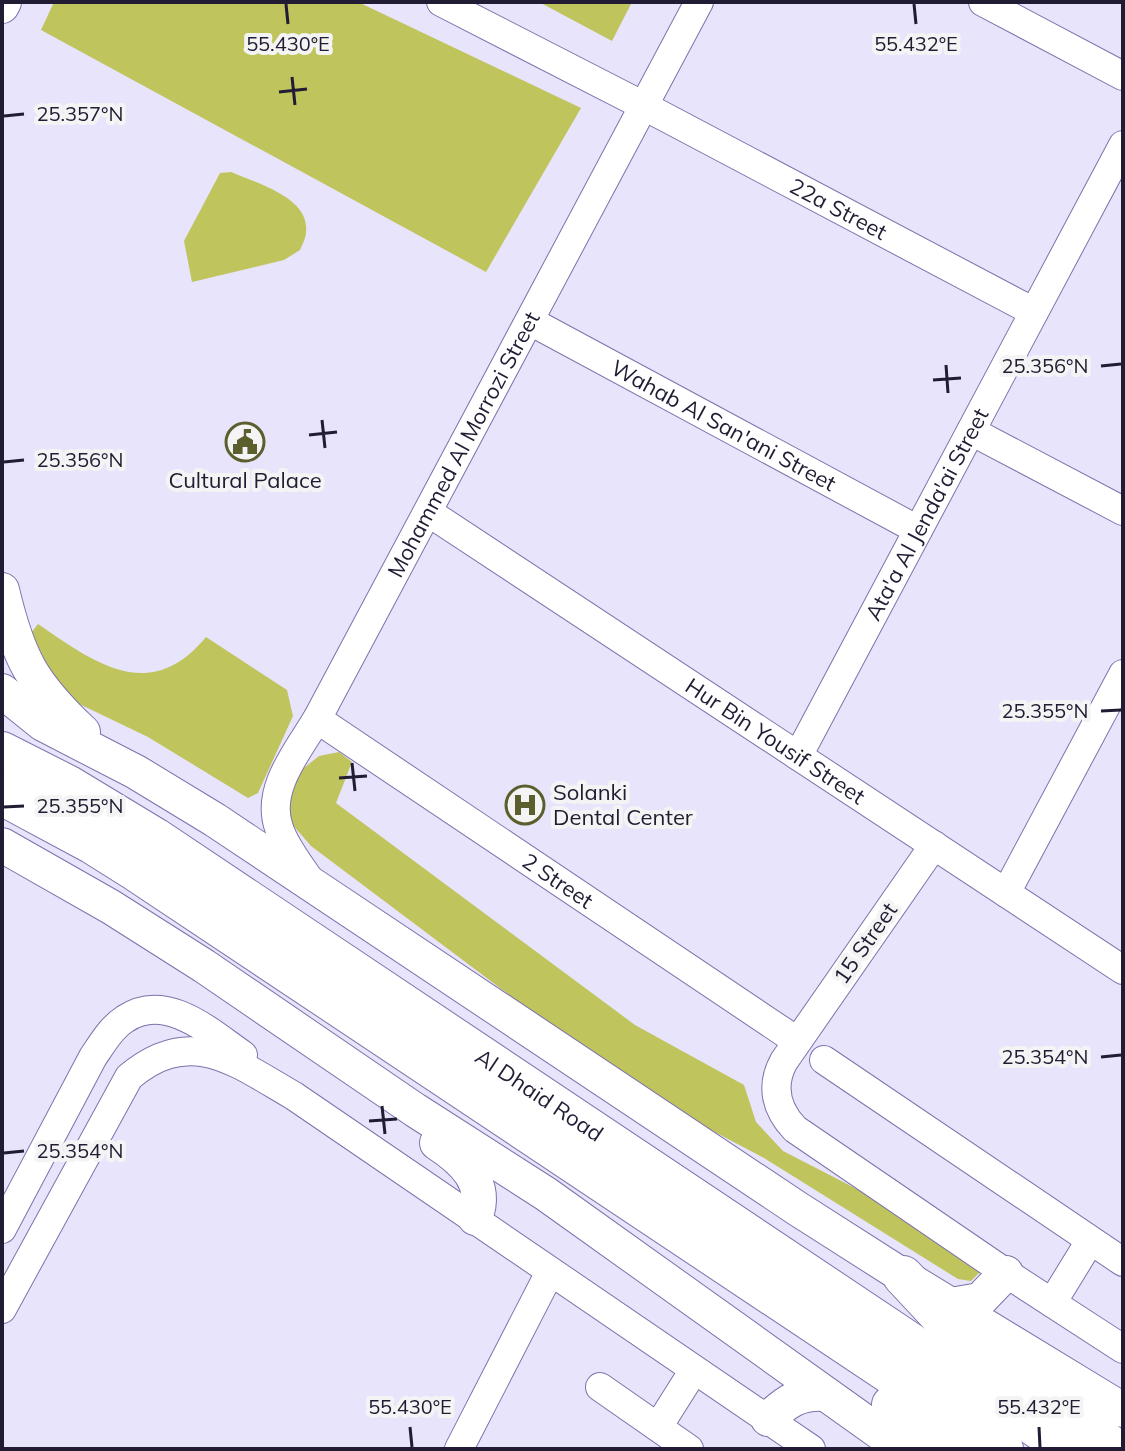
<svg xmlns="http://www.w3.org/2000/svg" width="1125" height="1451" font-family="Mulish,sans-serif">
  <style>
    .green { fill: #bfc45d }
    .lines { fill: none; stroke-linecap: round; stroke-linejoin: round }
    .minor-casing { stroke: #7c73aa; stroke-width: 30 }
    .major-casing { stroke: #7c73aa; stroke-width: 36 }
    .highway-casing { stroke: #7c73aa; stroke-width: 42 }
    .minor { stroke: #fff; stroke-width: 28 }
    .major { stroke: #fff; stroke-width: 34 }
    .highway { stroke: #fff; stroke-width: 40 }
    .ticks { fill: none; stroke: #211c33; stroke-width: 3 }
    .labels { text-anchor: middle; stroke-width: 8; stroke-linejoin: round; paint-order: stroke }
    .street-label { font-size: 22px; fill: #211c33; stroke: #f4f4f4 }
    .poi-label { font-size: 22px; fill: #211c33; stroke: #f4f4f4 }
    .ticks-label { font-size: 20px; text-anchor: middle; fill: #211c33; stroke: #f4f4f4; stroke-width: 8; stroke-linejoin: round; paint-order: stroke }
  </style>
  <rect width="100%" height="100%" fill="#e7e4fc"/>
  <g class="green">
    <polygon points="54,2 358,2 581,108 486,272 41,30"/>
    <polygon points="539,2 632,2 612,41"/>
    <path d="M231 172C256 183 310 197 306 232 306 238 302 245 300 250L284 260 192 282 184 241 220 173Z"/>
    <path d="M38 624C95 663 150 705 206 637L287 690 293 716 258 793 248 798 148 737 71 700 27 638Z"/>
    <polygon points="339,752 352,762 336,803 635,1025 744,1085 756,1122 783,1151 886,1204 979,1264 979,1273 971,1281 958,1279 764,1158 637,1091 311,846 291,823 289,794 300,771 319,756"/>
  </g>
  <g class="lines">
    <g class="minor-casing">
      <g id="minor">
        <path id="s1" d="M441 2 644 106 1034 312"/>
        <polyline points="983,2 1123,76"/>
        <path id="s2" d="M530 321 918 530"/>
        <polyline points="971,431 1123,511"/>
        <path id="s3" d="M428 512 1123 970"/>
        <path id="s4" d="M317 719 797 1041"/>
        <path id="s5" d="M798 756 1123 145"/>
        <path d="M934 845 784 1061C770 1086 776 1109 795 1129L1006 1273 1123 1349"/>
        <path id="s6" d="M311 882C300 865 285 847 279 828 265 789 298 751 317 719L699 2"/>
        <polyline points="1006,893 1123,674"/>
        <polyline points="824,1060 1123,1262"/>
        <path d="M2 1229 93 1057C102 1044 111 1028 125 1019 166 991 211 1033 243 1055"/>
        <polyline points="1052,1303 1090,1241"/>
        <path d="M2 1309 129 1077C191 1025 235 1062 294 1096L811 1449"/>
        <polyline points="600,1387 689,1449"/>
        <polyline points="658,1427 694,1370"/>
        <polyline points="459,1449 550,1272"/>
      </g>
    </g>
    <g class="major-casing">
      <g id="major">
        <polyline points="2,6 4,2"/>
        <path d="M2 590C18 658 32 684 83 732"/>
        <polyline points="2,691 43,724 136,772 215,820 798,1209 903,1276 1123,1410"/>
        <polyline points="2,845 111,907 204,966 415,1110 546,1194 903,1449"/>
        <path d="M437 1143C463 1160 489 1183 475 1218"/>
        <polyline points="951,1305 980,1300 1006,1273"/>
        <path d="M768 1419C786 1402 799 1392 825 1394"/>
      </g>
    </g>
    <g class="highway-casing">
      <g id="highway">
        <path id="s7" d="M2 752 69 786 155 838 1069 1449"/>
        <polyline points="2,795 93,844 136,871 1003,1449"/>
        <polyline points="903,1276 946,1322 1115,1449"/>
        <polyline points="892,1405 952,1449"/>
      </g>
    </g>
    <use href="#minor" class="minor"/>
    <use href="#major" class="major"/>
    <use href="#highway" class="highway"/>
  </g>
  <path class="ticks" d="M286 4 288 24M914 4 916 24M292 77 295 105M279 92 307 89M4 116 24 114M946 365 948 393M1101 366 1121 364M933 380 961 378M322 420 325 448M309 435 337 432M4 462 24 460M1101 711 1121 710M352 763 355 791M339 778 367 776M4 807 24 806M1101 1057 1121 1055M382 1106 385 1134M369 1121 397 1119M4 1153 24 1151M410 1427 412 1447M1039 1427 1040 1447"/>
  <defs>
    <g id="civic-ring" transform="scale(2)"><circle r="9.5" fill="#f4f4f4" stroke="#5c5f2d" stroke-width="1.5"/><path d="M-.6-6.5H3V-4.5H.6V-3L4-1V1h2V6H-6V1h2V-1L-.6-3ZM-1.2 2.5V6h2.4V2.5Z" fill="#5c5f2d"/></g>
    <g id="hospital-ring" transform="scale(2)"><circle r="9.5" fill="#f4f4f4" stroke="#5c5f2d" stroke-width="1.5"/><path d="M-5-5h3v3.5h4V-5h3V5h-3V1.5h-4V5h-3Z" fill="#5c5f2d"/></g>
  </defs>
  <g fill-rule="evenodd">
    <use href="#civic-ring" x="245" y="442"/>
    <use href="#hospital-ring" x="525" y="805"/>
  </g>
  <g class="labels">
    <g class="street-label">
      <text dy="8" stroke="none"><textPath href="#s1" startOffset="448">22a Street</textPath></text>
      <text dy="8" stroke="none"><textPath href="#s2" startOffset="220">Wahab Al San'ani Street</textPath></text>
      <text dy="8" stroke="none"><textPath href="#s6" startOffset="494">Mohammed Al Morrozi Street</textPath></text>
      <text dy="8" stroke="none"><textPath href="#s5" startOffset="274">Ata'a Al Jenda'ai Street</textPath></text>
      <text dy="8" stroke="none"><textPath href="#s3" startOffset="416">Hur Bin Yousif Street</textPath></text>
      <text dy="8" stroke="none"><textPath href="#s4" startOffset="290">2 Street</textPath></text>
      <text transform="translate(865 943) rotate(-55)" y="8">15 Street</text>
      <text dy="8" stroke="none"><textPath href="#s7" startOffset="638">Al Dhaid Road</textPath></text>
    </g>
    <g class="poi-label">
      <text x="245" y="488">Cultural Palace</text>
      <text x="553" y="800" text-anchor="start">Solanki<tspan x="553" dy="25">Dental Center</tspan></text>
    </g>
  </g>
  <g class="ticks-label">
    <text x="288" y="51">55.430°E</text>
    <text x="916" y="51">55.432°E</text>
    <text x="80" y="121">25.357°N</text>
    <text x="1045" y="373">25.356°N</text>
    <text x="80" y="467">25.356°N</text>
    <text x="1045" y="718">25.355°N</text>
    <text x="80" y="813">25.355°N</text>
    <text x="1045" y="1064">25.354°N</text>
    <text x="80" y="1158">25.354°N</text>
    <text x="410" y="1414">55.430°E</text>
    <text x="1039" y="1414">55.432°E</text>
  </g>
  <rect width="1125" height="1451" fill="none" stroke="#211c33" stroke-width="8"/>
</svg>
